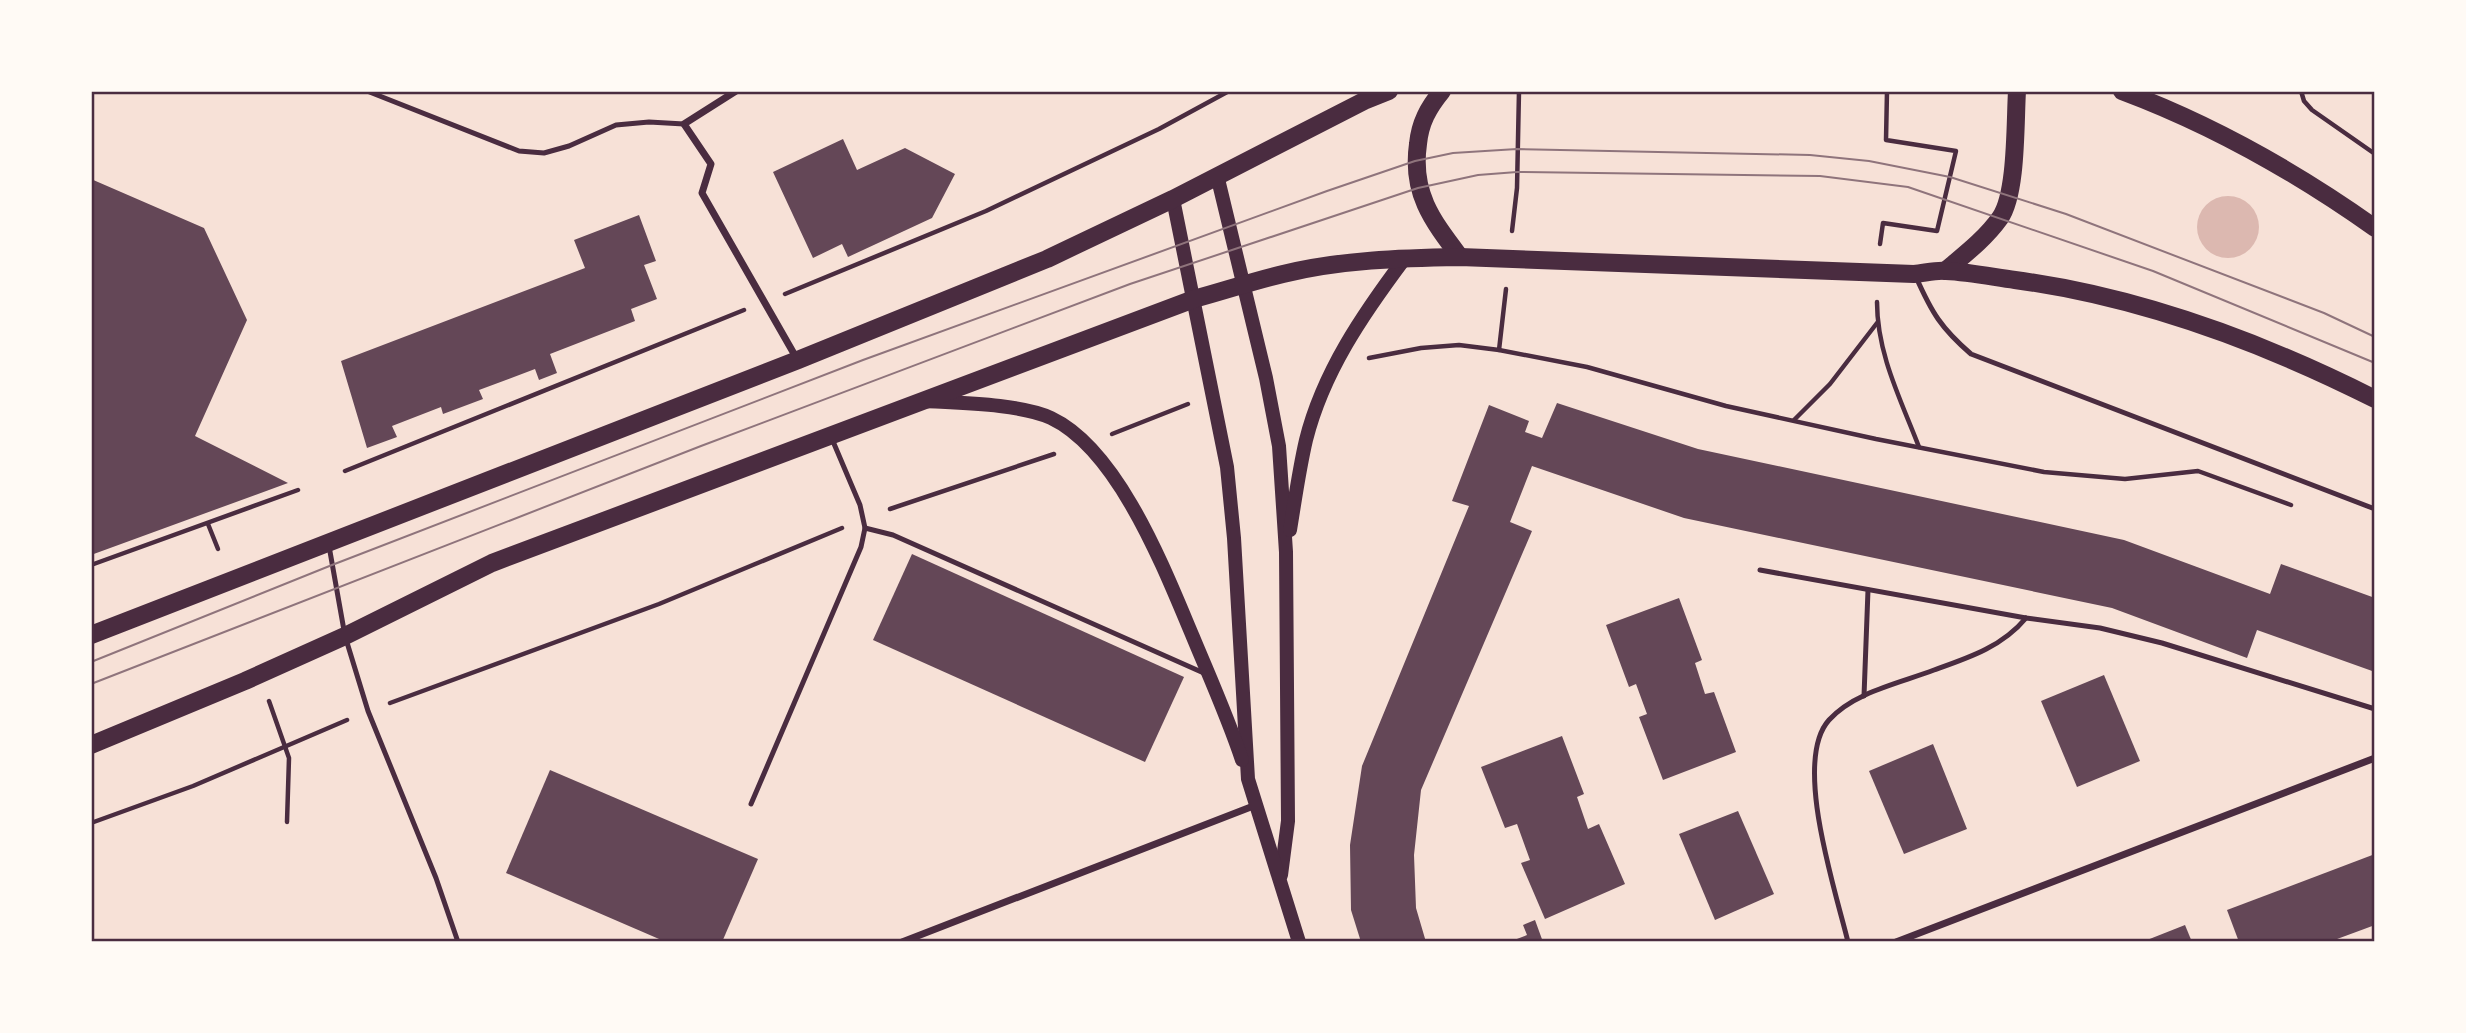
<svg xmlns="http://www.w3.org/2000/svg" width="2466" height="1033" font-family="'Varela Round',sans-serif">
  <style>
    .water { fill: #dcb8b0 }
    .building { fill: #644757 }
    .lines { fill: none; stroke-linecap: round; stroke-linejoin: round }
    .path { stroke: #4a2c40; stroke-width: 4.5 }
    .service { stroke: #4a2c40; stroke-width: 5 }
    .minor { stroke: #4a2c40; stroke-width: 7 }
    .secondary { stroke: #4a2c40; stroke-width: 14 }
    .primary { stroke: #4a2c40; stroke-width: 18 }
    .tram { stroke: #8f747c; stroke-width: 2 }
    .neatline { fill: none; stroke: #4a2c40; stroke-width: 2.5 }
  </style>
  <rect width="100%" height="100%" fill="#f7e1d7"/>
  <circle class="water" cx="2228" cy="227" r="31"/>
  <g class="building">
    <polygon points="843,139 857,170 905,148 955,174 932,218 848,257 842,244 813,258 773,172"/>
    <polygon points="91,179 204,228 247,320 195,436 288,483 91,555"/>
    <polygon points="639,215 656,261 644,265 657,299 631,309 635,321 550,354 557,373 539,380 535,369 479,390 483,399 443,414 441,407 392,426 397,437 367,448 341,361 585,268 574,240"/>
    <polygon points="1557,403 1698,449 2124,540 2270,594 2281,564 2375,598 2375,672 2257,630 2247,658 2112,608 1684,518 1532,466 1510,522 1532,531 1421,790 1414,855 1416,908 1426,942 1361,942 1351,910 1350,845 1362,766 1469,506 1452,501 1489,405 1529,421 1525,432 1542,438"/>
    <polygon points="912,554 1184,677 1145,762 873,640"/>
    <polygon points="1679,598 1702,660 1695,663 1705,694 1714,692 1736,752 1663,780 1639,717 1647,714 1636,684 1629,687 1606,625"/>
    <polygon points="2104,675 2140,761 2077,787 2041,701"/>
    <polygon points="1562,736 1584,794 1577,797 1588,829 1599,824 1625,884 1545,919 1521,863 1530,860 1517,824 1505,828 1481,767"/>
    <polygon points="1933,744 1967,829 1904,854 1869,771"/>
    <polygon points="550,770 758,859 722,942 666,942 506,873"/>
    <polygon points="1738,811 1774,894 1715,920 1679,834"/>
    <polygon points="2375,854 2375,925 2329,942 2239,942 2227,910"/>
    <polygon points="1535,920 1543,942 1509,942 1527,935 1523,925"/>
    <polygon points="2185,925 2192,942 2142,942"/>
  </g>
  <g class="lines">
    <g class="path">
      <polyline points="2301,91 2304,101 2312,110 2375,154"/>
      <polyline points="1512,231 1517,188 1519,91"/>
      <polyline points="1880,244 1883,223 1937,231 1956,151 1886,140 1887,91"/>
      <polyline points="785,294 986,211 1159,129 1229,91"/>
      <path d="M1877 302C1877 354 1901 400 1919 447"/>
      <polyline points="1499,350 1506,289"/>
      <polyline points="1369,358 1421,348 1459,345 1499,350 1587,367 1726,406 1876,439 2044,472 2125,479 2198,471 2291,505"/>
      <polyline points="1794,420 1830,384 1877,323"/>
      <polyline points="1112,434 1188,404"/>
      <polyline points="345,471 744,310"/>
      <polyline points="890,509 1054,454"/>
      <polyline points="208,524 218,549"/>
      <polyline points="91,565 298,490"/>
      <polyline points="269,701 289,758 287,822"/>
      <polyline points="390,703 659,604 842,528"/>
      <polyline points="91,823 193,786 347,720"/>
    </g>
    <g class="service">
      <polyline points="367,91 519,151 544,153 569,146 616,125 649,122 684,124"/>
      <path d="M1916 277C1932 313 1941 328 1971 354L2375 509"/>
      <polyline points="865,528 893,535 1206,674"/>
      <polyline points="329,546 345,636 368,711 436,878 458,942"/>
      <polyline points="1760,570 2026,618 2100,628 2162,643 2375,709"/>
      <polyline points="1864,696 1868,590"/>
      <polyline points="751,804 861,547 865,528 860,505 832,439"/>
      <path d="M1848 942C1836 892 1792 761 1829 720 1854 692 1900 683 1934 670 1968 658 2002 647 2026 618"/>
    </g>
    <g class="minor">
      <polyline points="736,91 684,124 711,164 702,193 797,359"/>
      <polyline points="902,942 1256,805"/>
      <polyline points="1896,942 2375,758"/>
    </g>
    <g class="secondary">
      <polyline points="1217,175 1266,378 1279,446 1286,552 1288,821 1281,875"/>
      <polyline points="1173,199 1227,467 1234,538 1248,779 1299,942"/>
      <path d="M925 401C959 403 1022 404 1051 418 1119 450 1165 571 1193 637 1210 678 1228 718 1242 760"/>
      <path d="M1290 530C1295 500 1299 470 1306 440 1323 372 1363 314 1405 258"/>
    </g>
    <g class="primary">
      <path d="M1442 91C1428 108 1420 123 1418 144 1411 193 1432 220 1460 257"/>
      <path d="M2122 91C2213 125 2296 172 2375 228"/>
      <path d="M1945 271C1964 255 1985 239 2000 218 2017 194 2015 123 2017 91"/>
      <polyline points="91,635 798,360 1047,259 1173,199 1364,101 1389,91"/>
      <path d="M91 745 245 681 345 636 492 563 1194 299C1224 291 1253 281 1283 274 1340 260 1401 258 1460 257L1914 274C1925 273 1936 270 1946 271 1969 272 1993 277 2015 280 2142 297 2262 342 2375 399"/>
    </g>
    <g class="tram">
      <polyline points="91,662 332,565 863,360 1327,191 1415,161 1453,153 1517,149 1810,155 1869,161 1950,177 2066,214 2324,313 2375,337"/>
      <polyline points="91,684 701,446 1130,284 1418,188 1478,175 1517,172 1820,176 1908,187 2153,271 2375,363"/>
    </g>
  </g>
  <rect width="2466" height="1033" fill="none" stroke="#fffaf5" stroke-width="186"/>
  <rect x="93" y="93" width="2280" height="847" class="neatline"/>
</svg>
